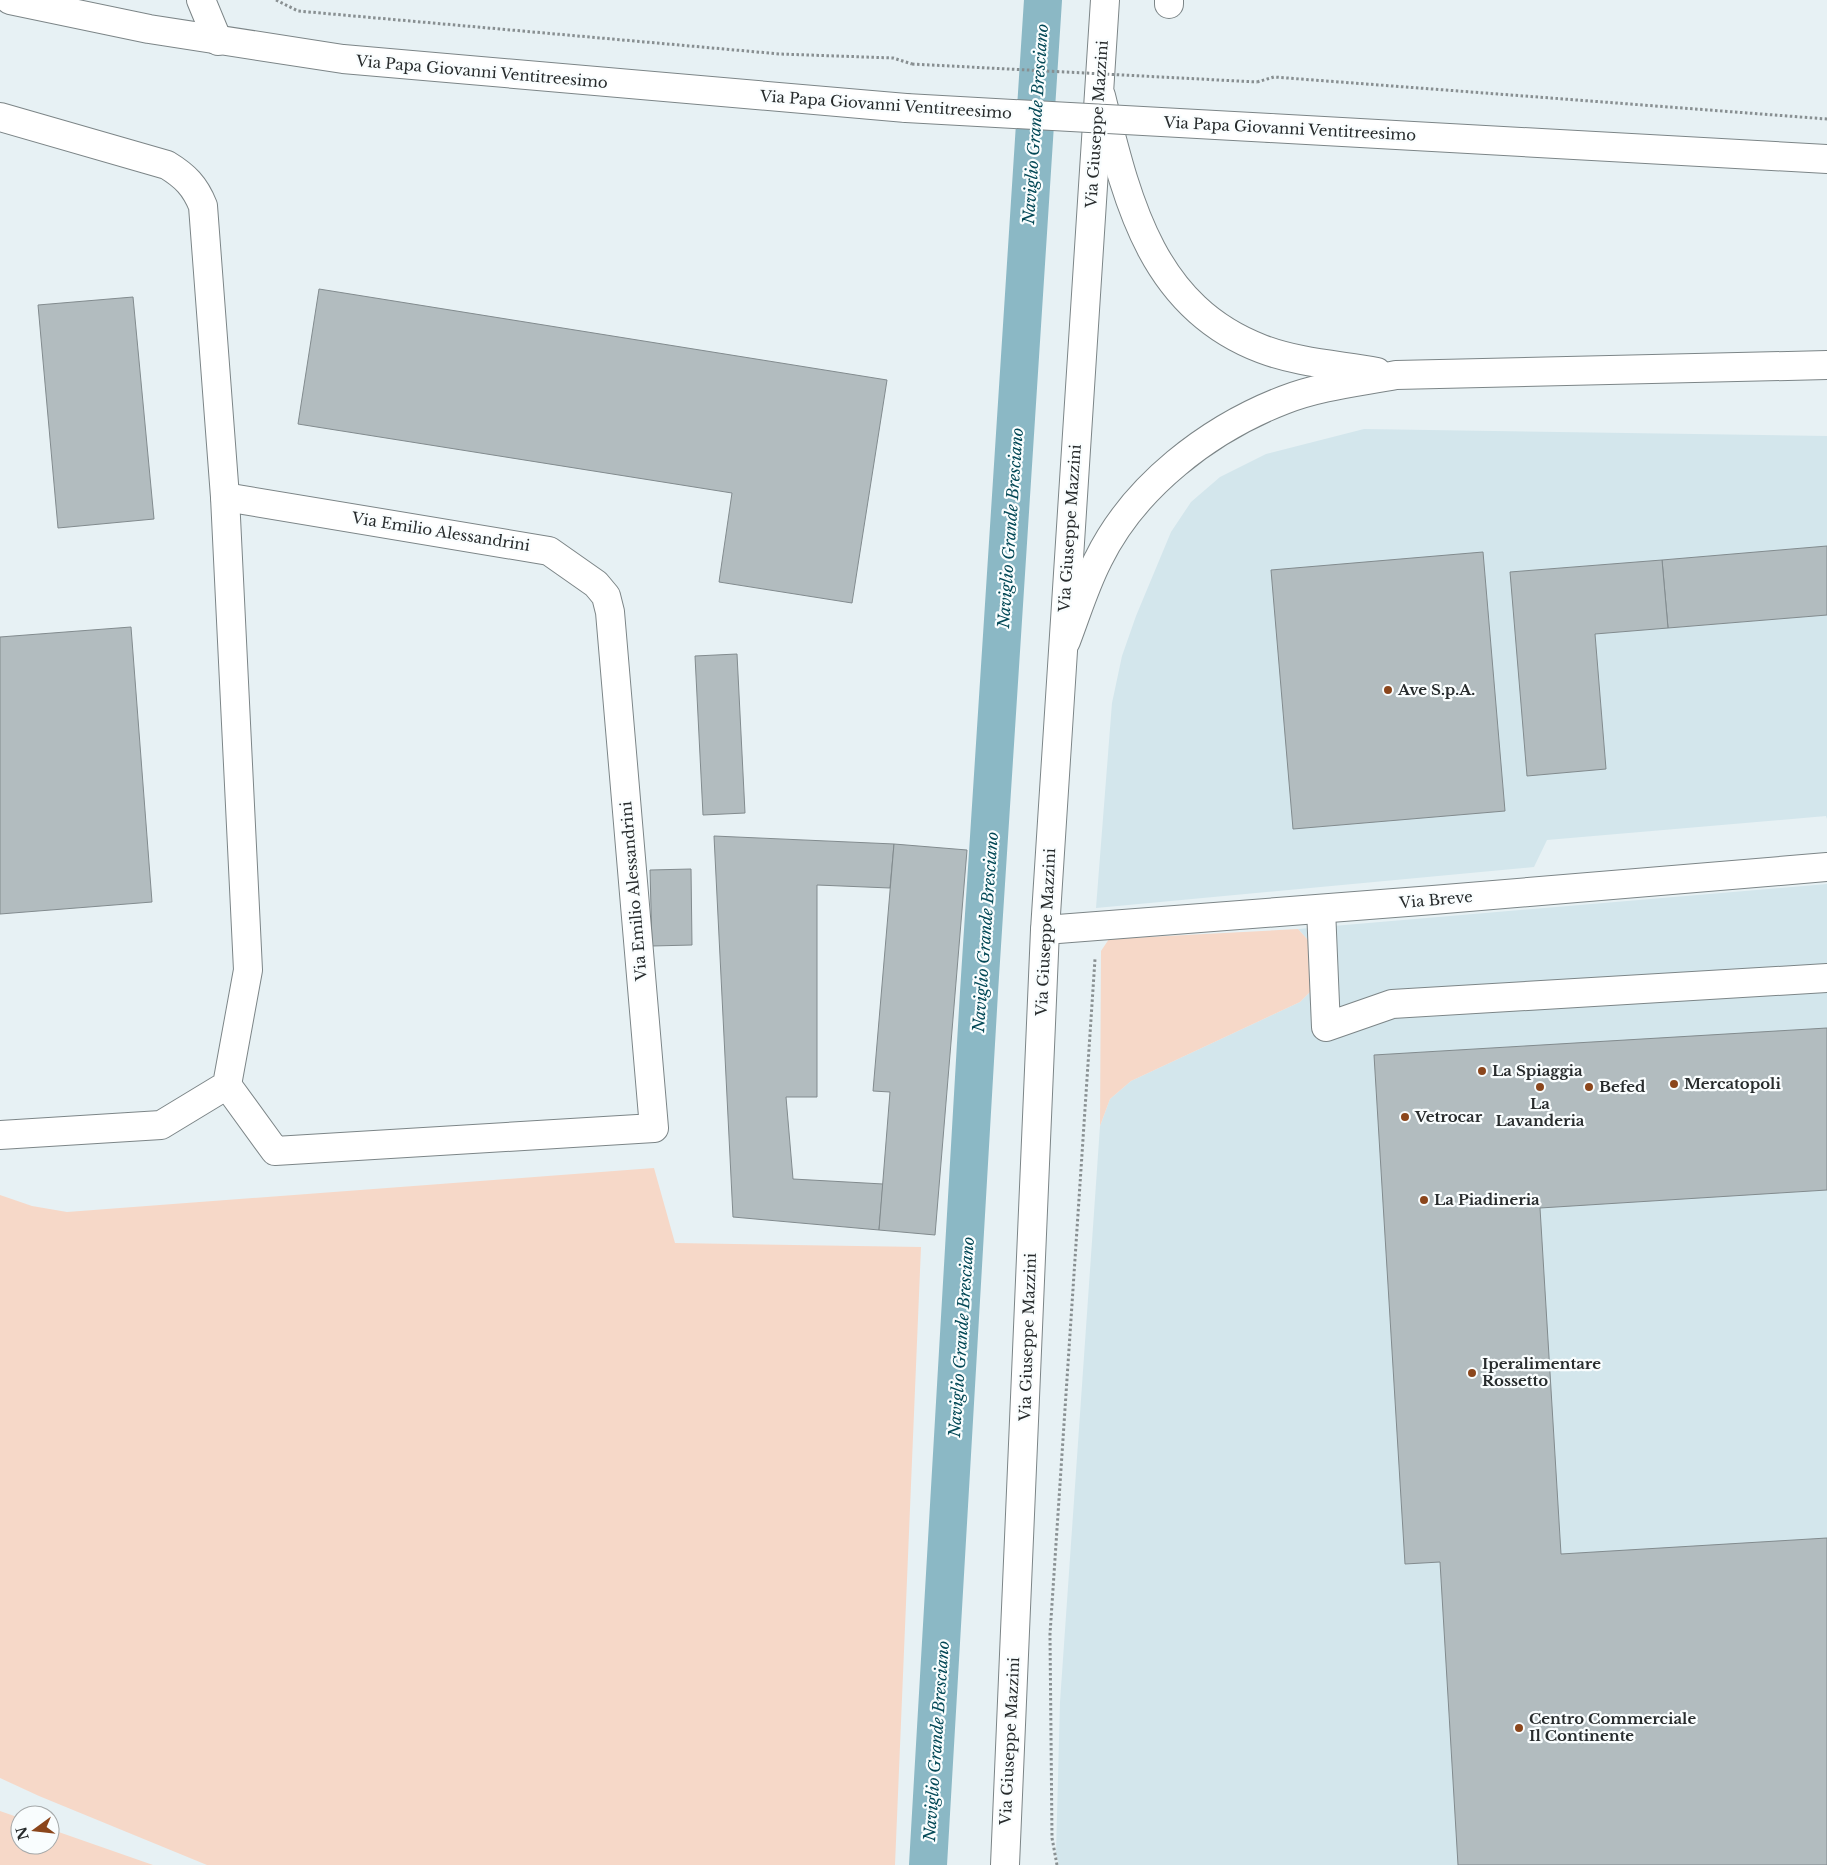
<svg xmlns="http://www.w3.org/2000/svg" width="1827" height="1865" font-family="'Libre Baskerville',serif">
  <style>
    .built { fill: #d3e6ec }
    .green { fill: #f6d8c8 }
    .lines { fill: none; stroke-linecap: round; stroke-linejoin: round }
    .canal { stroke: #8bb8c5; stroke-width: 38 }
    .building { fill: #b2bcbf; stroke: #828b8e }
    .minor-casing { stroke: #7c8587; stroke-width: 30 }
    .major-casing { stroke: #7c8587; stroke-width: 30 }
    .path { stroke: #888f91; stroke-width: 3; stroke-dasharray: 2.5 2.5; stroke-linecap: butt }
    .minor { stroke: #fff; stroke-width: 28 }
    .major { stroke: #fff; stroke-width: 28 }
    .minor-bridge-casing { stroke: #7c8587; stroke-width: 30; stroke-linecap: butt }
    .path-bridge { stroke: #888f91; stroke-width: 3; stroke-dasharray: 2.5 2.5; stroke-linecap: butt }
    .minor-bridge { stroke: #fff; stroke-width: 28 }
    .poi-dot { fill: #8b461c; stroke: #f9fdfe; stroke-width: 2 }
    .labels { text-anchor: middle; stroke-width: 4.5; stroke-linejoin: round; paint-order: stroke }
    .street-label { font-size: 15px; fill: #272b2c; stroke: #f9fdfe }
    .poi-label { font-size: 15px; font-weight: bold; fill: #272b2c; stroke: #f9fdfe; text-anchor: start }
    .water-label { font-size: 16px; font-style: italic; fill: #034856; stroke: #f9fdfe }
  </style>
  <rect width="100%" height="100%" fill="#e7f1f4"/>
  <g class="built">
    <polygon points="1364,429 1827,436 1827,819 1826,816 1547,840 1534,867 1096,908 1112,703 1122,656 1136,616 1171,532 1191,502 1220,477 1266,454"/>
    <polygon points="1827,884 1827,1865 1059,1865 1056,1853 1060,1702 1100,1126 1110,1099 1131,1081 1300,1002 1316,986 1309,941 1298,929"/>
  </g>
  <g class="green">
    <polygon points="1298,929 1309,941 1316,986 1300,1002 1131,1081 1110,1099 1100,1126 1101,951 1109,939"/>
    <polygon points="654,1168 675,1243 921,1247 895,1865 207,1865 39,1796 0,1778 0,1195 32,1206 67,1212"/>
    <polygon points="0,1811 20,1818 20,1845 50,1845 50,1829 153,1865 0,1865"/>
  </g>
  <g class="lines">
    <polyline class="canal" points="928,1865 979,992 1043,0"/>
  </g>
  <g class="building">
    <polygon points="319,289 887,380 852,603 719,582 732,493 298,424"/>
    <polygon points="133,297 154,519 58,528 38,305"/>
    <polygon points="1827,546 1827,615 1668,628 1662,560"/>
    <polygon points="1483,552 1505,811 1293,829 1271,570"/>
    <polygon points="1662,560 1668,628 1595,634 1606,769 1527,776 1510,572"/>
    <polygon points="131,627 152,902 0,914 0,637"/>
    <polygon points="737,654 745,813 703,815 695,656"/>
    <polygon points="714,836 894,844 890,888 817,885 817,1097 786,1097 793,1179 883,1184 879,1230 733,1217"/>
    <polygon points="894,844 967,850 935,1235 879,1230 890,1092 873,1091"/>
    <polygon points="691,869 692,945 652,946 650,870"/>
    <polygon points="1827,1028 1827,1190 1540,1208 1561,1554 1827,1538 1827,1865 1458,1865 1440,1562 1405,1564 1374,1055"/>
  </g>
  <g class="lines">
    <g class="minor-casing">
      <g id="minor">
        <polyline points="10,0 149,29 343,59 906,108"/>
        <polyline points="201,0 218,41"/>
        <polyline points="1169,4 1169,0"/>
        <path d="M1101 96C1127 200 1151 307 1262 349 1299 363 1339 365 1377 372"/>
        <path d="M0 117 167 165C185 176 195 186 203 206L225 497 248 970 227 1085 161 1125 0 1135"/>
        <polyline points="1270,128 1827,159"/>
        <polyline points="225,497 549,551 596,584 606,596 610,612 654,1128 275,1151 227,1085"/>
        <path d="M1066 641C1076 615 1085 585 1098 560 1134 486 1209 429 1284 400 1320 386 1359 382 1396 375L1827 365"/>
        <polyline points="1321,909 1326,1027 1392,1004 1827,978"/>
        <polyline points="1045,930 1433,900 1827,867"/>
      </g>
    </g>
    <g class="major-casing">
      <polyline id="major" points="1005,1865 1045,930 1105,0"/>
    </g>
    <g class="path">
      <polyline points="276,0 298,11 780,54 893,58 912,64"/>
      <polyline points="1257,82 1274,77 1827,119"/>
      <polyline points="1057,1865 1052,1838 1050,1634 1095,959"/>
    </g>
    <use href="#minor" class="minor"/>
    <use href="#major" class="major"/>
    <g class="minor-bridge-casing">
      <polyline id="minor-bridge" points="906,108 1270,128"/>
    </g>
    <polyline class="path-bridge" points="912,64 1257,82"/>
    <use href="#minor-bridge" class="minor-bridge"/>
  </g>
  <g class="poi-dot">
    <circle cx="1388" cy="690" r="5"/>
    <circle cx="1482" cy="1071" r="5"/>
    <circle cx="1674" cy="1084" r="5"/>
    <circle cx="1540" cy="1087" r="5"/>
    <circle cx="1589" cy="1087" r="5"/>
    <circle cx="1405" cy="1117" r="5"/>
    <circle cx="1424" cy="1200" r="5"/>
    <circle cx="1472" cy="1373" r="5"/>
    <circle cx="1519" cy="1728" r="5"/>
  </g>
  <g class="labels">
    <g class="street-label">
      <text transform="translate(482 72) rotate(5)" y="5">Via Papa Giovanni Ventitreesimo</text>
      <text transform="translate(886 105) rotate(4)" y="5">Via Papa Giovanni Ventitreesimo</text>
      <text transform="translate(1097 124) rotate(-86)" y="5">Via Giuseppe Mazzini</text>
      <text transform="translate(1290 129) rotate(3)" y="5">Via Papa Giovanni Ventitreesimo</text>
      <text transform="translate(1070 528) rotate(-86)" y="5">Via Giuseppe Mazzini</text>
      <text transform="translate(441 532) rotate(9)" y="5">Via Emilio Alessandrini</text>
      <text transform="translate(634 891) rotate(-95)" y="5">Via Emilio Alessandrini</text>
      <text transform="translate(1436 900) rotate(-5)" y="5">Via Breve</text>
      <text transform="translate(1046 932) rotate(-87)" y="5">Via Giuseppe Mazzini</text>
      <text transform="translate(1028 1337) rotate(-88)" y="5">Via Giuseppe Mazzini</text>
      <text transform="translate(1010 1741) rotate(-87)" y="5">Via Giuseppe Mazzini</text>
    </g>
    <g class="poi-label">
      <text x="1398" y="695">Ave S.p.A.</text>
      <text x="1492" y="1076">La Spiaggia</text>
      <text x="1684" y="1089">Mercatopoli</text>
      <text x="1599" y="1092">Befed</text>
      <text x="1540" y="1109" text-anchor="middle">La<tspan x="1540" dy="17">Lavanderia</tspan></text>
      <text x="1415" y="1122">Vetrocar</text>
      <text x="1434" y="1205">La Piadineria</text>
      <text x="1482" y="1369">Iperalimentare<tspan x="1482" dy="17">Rossetto</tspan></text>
      <text x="1529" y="1724">Centro Commerciale<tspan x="1529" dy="17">Il Continente</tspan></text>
    </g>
    <g class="water-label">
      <text transform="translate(1035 124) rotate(-86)" y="6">Naviglio Grande Bresciano</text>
      <text transform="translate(1010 528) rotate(-86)" y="6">Naviglio Grande Bresciano</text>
      <text transform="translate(985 932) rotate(-86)" y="6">Naviglio Grande Bresciano</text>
      <text transform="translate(961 1337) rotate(-86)" y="6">Naviglio Grande Bresciano</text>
      <text transform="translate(936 1741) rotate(-86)" y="6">Naviglio Grande Bresciano</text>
    </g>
  </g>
  <g transform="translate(35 1830) rotate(255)"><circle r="24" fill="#f9fdfe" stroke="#a5a9aa"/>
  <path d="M0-4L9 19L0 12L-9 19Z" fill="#8b461c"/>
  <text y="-8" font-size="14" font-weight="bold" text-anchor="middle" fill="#272b2c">N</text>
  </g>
</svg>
